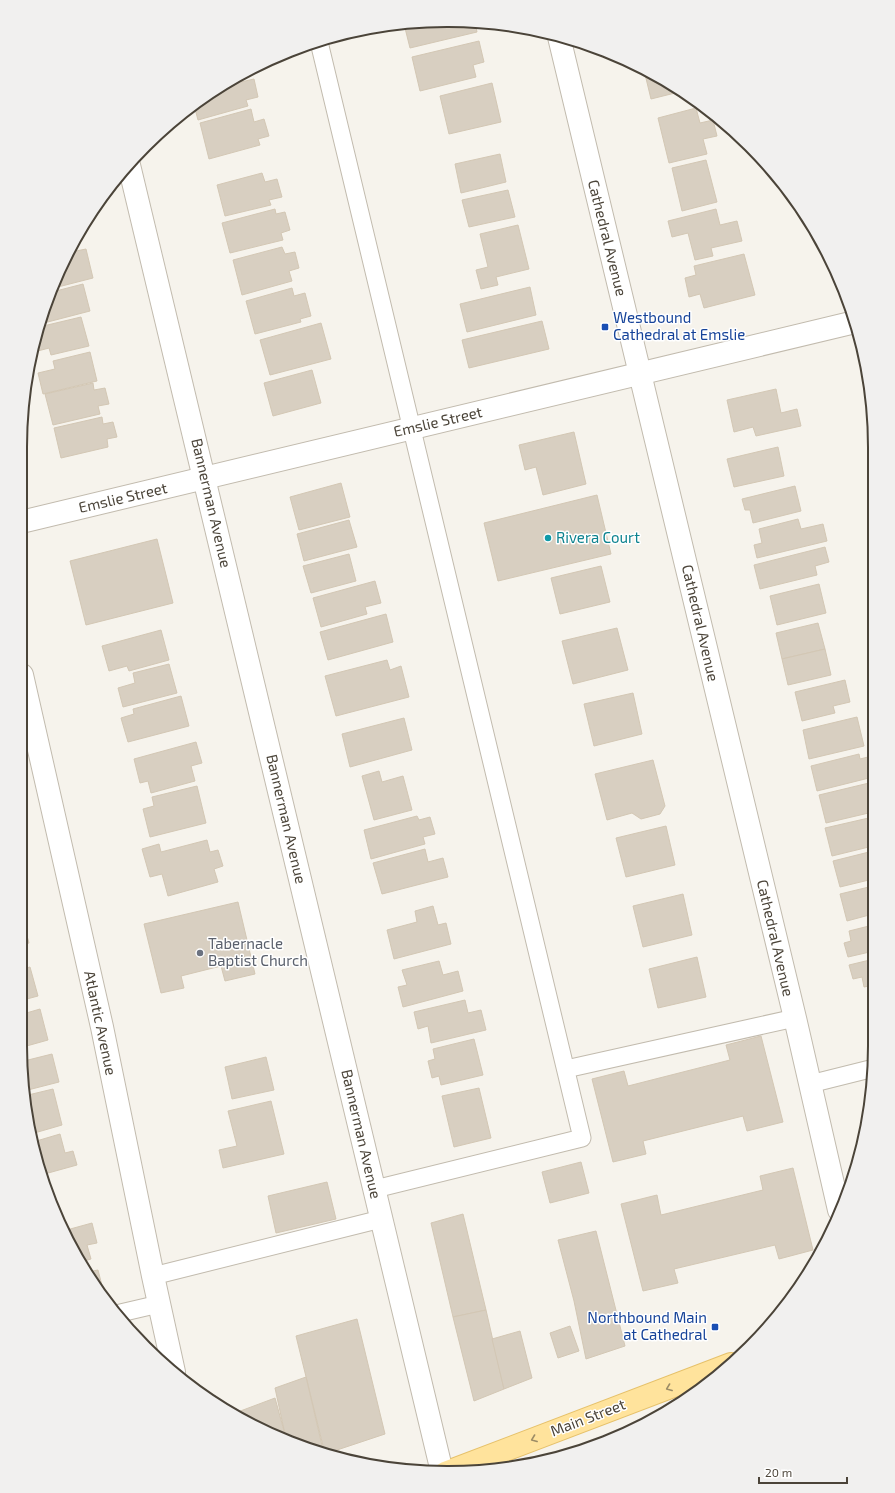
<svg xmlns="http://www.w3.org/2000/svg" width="895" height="1493" font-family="'Exo 2',sans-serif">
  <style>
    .building { fill: #d8cfc1; stroke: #d3c7b4 }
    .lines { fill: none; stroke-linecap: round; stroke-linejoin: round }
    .lane-casing { stroke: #c2bbae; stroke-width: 19 }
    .street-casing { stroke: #c2bbae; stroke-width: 24 }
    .primary-casing { stroke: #e6c16a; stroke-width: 24 }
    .lane { stroke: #fff; stroke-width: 17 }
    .street { stroke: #fff; stroke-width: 22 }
    .primary { stroke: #ffe39c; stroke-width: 22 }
    .oneway { stroke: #9c8c66 }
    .transit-dot { fill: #1a4fb4; stroke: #fff; stroke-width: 1.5 }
    .culture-dot { fill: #0f9aa8; stroke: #fff; stroke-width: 1.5 }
    .worship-dot { fill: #6b7280; stroke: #fff; stroke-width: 1.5 }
    .labels { text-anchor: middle; stroke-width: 3; stroke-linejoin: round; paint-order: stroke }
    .street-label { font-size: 15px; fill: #4b4439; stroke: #fff }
    .transit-label { font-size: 15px; fill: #164399; stroke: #fff; text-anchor: start }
    .culture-label { font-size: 15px; fill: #0d838f; stroke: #fff; text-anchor: start }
    .worship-label { font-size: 15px; fill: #5b616d; stroke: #fff; text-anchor: start }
    .rim { fill: none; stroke: #4b4439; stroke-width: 2 }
  </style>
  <rect width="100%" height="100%" fill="#f6f3ec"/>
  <g class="building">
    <polygon points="448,20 475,23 477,32 410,48 404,24"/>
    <polygon points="479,41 484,62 473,65 476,77 420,91 412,57"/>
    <polygon points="644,70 683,91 651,99"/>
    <polygon points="240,76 241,82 254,79 258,97 246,100 248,106 198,120 194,105 210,92"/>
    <polygon points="492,83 501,122 449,134 440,96"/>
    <polygon points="696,108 700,123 713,120 717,136 703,139 707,154 669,163 658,118"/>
    <polygon points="251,109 254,122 264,119 269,136 258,139 260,145 209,159 200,123"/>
    <polygon points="500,154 506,182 461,193 455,164"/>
    <polygon points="706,160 717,202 682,211 672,168"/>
    <polygon points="262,173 265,182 277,179 282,197 269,200 271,205 225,216 217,185"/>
    <polygon points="508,190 515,217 469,227 462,200"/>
    <polygon points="275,209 276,214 285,212 290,230 281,233 283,240 230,253 222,223"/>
    <polygon points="716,209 720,225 737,221 742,241 711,248 713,256 695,260 688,233 672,237 668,221"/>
    <polygon points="518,225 529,269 496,277 498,285 481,289 476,270 488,267 480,234"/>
    <polygon points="282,247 285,254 295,252 299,268 289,271 292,281 242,295 233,260"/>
    <polygon points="86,249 93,278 54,288 71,252"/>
    <polygon points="744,254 755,295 704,308 700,294 689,297 685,278 696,275 694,266"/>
    <polygon points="83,284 90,311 40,324 43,310 52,292"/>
    <polygon points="530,287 536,315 467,332 460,304"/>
    <polygon points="292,288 294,296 305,293 311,316 300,319 301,322 255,334 246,301"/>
    <polygon points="81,317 89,346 51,355 49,348 34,352 39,327"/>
    <polygon points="542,321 549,349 469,368 462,340"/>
    <polygon points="321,323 331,359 270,375 260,340"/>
    <polygon points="90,352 97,381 43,394 38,373 55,369 53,361"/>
    <polygon points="312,370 321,403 273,416 264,383"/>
    <polygon points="93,383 94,390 105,388 109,404 98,406 100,414 53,425 45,394"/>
    <polygon points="776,389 781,413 797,409 801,426 756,436 753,427 734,432 727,400"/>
    <polygon points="102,417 103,424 113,422 117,437 107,439 108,447 61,458 54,428"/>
    <polygon points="574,432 586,484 543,495 536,467 525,470 519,445"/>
    <polygon points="778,447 784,476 734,487 727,459"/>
    <polygon points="341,483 350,517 299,530 290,497"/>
    <polygon points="795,486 801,511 753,523 750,510 745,510 742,499"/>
    <polygon points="597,495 611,554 498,581 484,523"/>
    <polygon points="798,519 801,529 823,524 827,541 757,558 754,545 762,543 759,529"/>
    <polygon points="349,520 357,547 304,561 297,534"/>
    <polygon points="157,539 173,603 86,625 70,561"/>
    <polygon points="825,547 829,562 815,566 817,575 760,589 754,565"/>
    <polygon points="349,554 356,581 311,593 303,566"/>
    <polygon points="601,566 610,602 560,614 551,578"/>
    <polygon points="375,581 381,603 365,607 367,614 321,627 313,598"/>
    <polygon points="819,584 826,613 777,625 770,596"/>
    <polygon points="386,614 393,642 328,660 320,632"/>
    <polygon points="818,623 825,649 782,659 776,633"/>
    <polygon points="617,628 628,670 573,684 562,641"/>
    <polygon points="161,630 169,660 129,671 127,666 109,671 102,646"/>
    <polygon points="825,649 831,675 788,685 782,659"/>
    <polygon points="387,660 390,670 401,666 409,697 336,716 325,676"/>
    <polygon points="169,664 177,693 123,707 118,688 135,683 133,673"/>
    <polygon points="845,680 850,702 833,706 835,713 802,721 795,692"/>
    <polygon points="633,693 642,734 594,746 584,704"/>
    <polygon points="181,696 189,726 128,742 121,718 134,714 133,709"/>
    <polygon points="857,717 864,746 809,759 803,730"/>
    <polygon points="404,718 412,750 350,767 342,734"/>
    <polygon points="196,742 202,763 191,766 195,781 151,793 148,781 140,783 134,759"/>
    <polygon points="859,754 860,759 872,756 873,777 817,791 811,766"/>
    <polygon points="653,760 665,806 660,814 641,819 632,813 607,820 595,774"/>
    <polygon points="379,771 382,782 403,776 412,810 374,820 362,776"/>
    <polygon points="869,783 871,793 873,792 873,812 826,823 819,795"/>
    <polygon points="197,786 206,823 150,837 143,809 154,806 152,797"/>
    <polygon points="417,816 419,820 430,817 435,834 423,837 425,844 371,859 364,830"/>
    <polygon points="873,817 873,846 832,856 825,828"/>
    <polygon points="666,826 675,865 626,877 616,838"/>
    <polygon points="207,840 210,852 218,850 223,866 214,869 218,882 168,896 162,874 150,877 142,849 159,844 161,852"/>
    <polygon points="425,849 428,862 443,858 448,877 382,894 373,863"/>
    <polygon points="873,851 873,879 840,887 833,861"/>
    <polygon points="873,886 873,914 847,921 840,894"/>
    <polygon points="683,894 692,935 643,947 633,906"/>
    <polygon points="238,902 255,974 225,981 221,966 181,976 184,988 161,993 144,924"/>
    <polygon points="433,906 438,925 446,923 451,944 394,959 387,930 417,922 415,911"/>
    <polygon points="23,925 24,925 29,943 23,945"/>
    <polygon points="873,925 874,951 848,957 844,943 851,941 849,931"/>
    <polygon points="697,957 706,997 658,1008 649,969"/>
    <polygon points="874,959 874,985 864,987 862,977 853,979 849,965"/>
    <polygon points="439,961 443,975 458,971 463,991 403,1007 398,987 407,985 402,970"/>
    <polygon points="30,967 38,996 23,1000 23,969"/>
    <polygon points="874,993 874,1017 868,995"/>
    <polygon points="465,1000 468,1013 481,1010 486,1030 431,1043 428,1026 418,1029 414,1012"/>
    <polygon points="40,1009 48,1040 23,1047 23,1014"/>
    <polygon points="761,1036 783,1122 747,1131 743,1116 643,1141 646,1154 613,1162 592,1079 624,1071 628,1086 730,1060 726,1045"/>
    <polygon points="474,1039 483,1075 441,1085 439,1076 432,1078 428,1061 435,1059 433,1049"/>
    <polygon points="52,1054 59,1082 24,1091 24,1061"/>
    <polygon points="266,1057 274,1090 232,1099 225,1067"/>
    <polygon points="479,1088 491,1138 454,1147 442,1096"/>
    <polygon points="53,1089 62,1125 31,1134 24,1096"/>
    <polygon points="271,1101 284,1154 223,1168 219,1150 237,1146 228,1111"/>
    <polygon points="60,1134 65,1153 73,1151 77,1165 41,1175 33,1142"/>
    <polygon points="581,1162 589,1193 550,1203 542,1172"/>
    <polygon points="793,1168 813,1250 779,1259 775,1245 674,1269 678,1283 643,1291 621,1204 657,1195 661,1215 763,1190 760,1176"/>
    <polygon points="327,1182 336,1219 276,1233 268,1196"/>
    <polygon points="463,1214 486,1310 453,1317 431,1223"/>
    <polygon points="92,1223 97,1243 87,1245 91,1259 81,1262 63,1231"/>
    <polygon points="596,1231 625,1346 586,1359 574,1301 558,1240"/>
    <polygon points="98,1270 106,1301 105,1301 87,1272"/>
    <polygon points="486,1310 504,1389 474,1401 453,1317"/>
    <polygon points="357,1319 385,1434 325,1454 296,1336"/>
    <polygon points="570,1326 579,1351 558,1358 550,1333"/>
    <polygon points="520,1331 532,1378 504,1389 492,1339"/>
    <polygon points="306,1377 324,1454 310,1450 286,1439 275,1388"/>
    <polygon points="275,1398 286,1438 235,1413"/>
  </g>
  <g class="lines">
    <g class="lane-casing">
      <g id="lane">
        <polyline points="319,42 582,1138 375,1189"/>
        <polyline points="566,1069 795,1018"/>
        <polyline points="810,1084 874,1068"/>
        <polyline points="153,1276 381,1219"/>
        <polyline points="116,1314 159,1304"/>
      </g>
    </g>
    <g class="street-casing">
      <g id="street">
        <polyline points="559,37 795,1018 839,1210"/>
        <polyline points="129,165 442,1472"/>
        <polyline points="21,522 855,322"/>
        <polyline points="22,675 102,1027 153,1276 174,1372"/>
      </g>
    </g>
    <g class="primary-casing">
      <polyline id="primary" points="445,1473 731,1364"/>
    </g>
    <use href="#lane" class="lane"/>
    <use href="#street" class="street"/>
    <use href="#primary" class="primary"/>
  </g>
  <defs><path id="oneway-chevron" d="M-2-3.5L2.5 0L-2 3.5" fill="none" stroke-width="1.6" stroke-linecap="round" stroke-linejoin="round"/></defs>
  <g class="oneway">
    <use href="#oneway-chevron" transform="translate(669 1388) rotate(159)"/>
    <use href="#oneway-chevron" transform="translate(534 1439) rotate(159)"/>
  </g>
  <g class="transit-dot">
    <rect x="601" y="323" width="8" height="8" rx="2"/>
    <rect x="711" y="1323" width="8" height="8" rx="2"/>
  </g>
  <circle class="culture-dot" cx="548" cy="538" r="4"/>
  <circle class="worship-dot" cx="200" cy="953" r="4"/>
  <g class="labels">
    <g class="street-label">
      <text transform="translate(607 238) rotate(76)" y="5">Cathedral Avenue</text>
      <text transform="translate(438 422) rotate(-13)" y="5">Emslie Street</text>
      <text transform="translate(123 498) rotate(-13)" y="5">Emslie Street</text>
      <text transform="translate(211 503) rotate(77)" y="5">Bannerman Avenue</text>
      <text transform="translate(700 623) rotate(77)" y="5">Cathedral Avenue</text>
      <text transform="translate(286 819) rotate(77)" y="5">Bannerman Avenue</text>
      <text transform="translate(775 938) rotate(77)" y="5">Cathedral Avenue</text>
      <text transform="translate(100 1023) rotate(78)" y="5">Atlantic Avenue</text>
      <text transform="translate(361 1134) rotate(77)" y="5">Bannerman Avenue</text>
      <text transform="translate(588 1418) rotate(-21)" y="5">Main Street</text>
    </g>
    <g class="transit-label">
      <text x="613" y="323">Westbound<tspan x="613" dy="17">Cathedral at Emslie</tspan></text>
      <text x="707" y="1323" text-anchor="end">Northbound Main<tspan x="707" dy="17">at Cathedral</tspan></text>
    </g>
    <g class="culture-label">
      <text x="556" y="543">Rivera Court</text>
    </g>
    <g class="worship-label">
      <text x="208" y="949">Tabernacle<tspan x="208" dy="17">Baptist Church</tspan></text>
    </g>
  </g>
  <path d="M0 0H895V1493H0ZM447 27H448A420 420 0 0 1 868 447V1046A420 420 0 0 1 448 1466H447A420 420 0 0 1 27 1046V447A420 420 0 0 1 447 27Z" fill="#f1f0ef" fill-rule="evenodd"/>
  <path class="rim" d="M447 27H448A420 420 0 0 1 868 447V1046A420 420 0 0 1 448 1466H447A420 420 0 0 1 27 1046V447A420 420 0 0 1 447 27Z"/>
  <path d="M759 1477v6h88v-6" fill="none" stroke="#4b4439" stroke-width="2"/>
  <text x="765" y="1477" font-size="12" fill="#4b4439" stroke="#ffffff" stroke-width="3" paint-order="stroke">20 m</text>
</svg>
